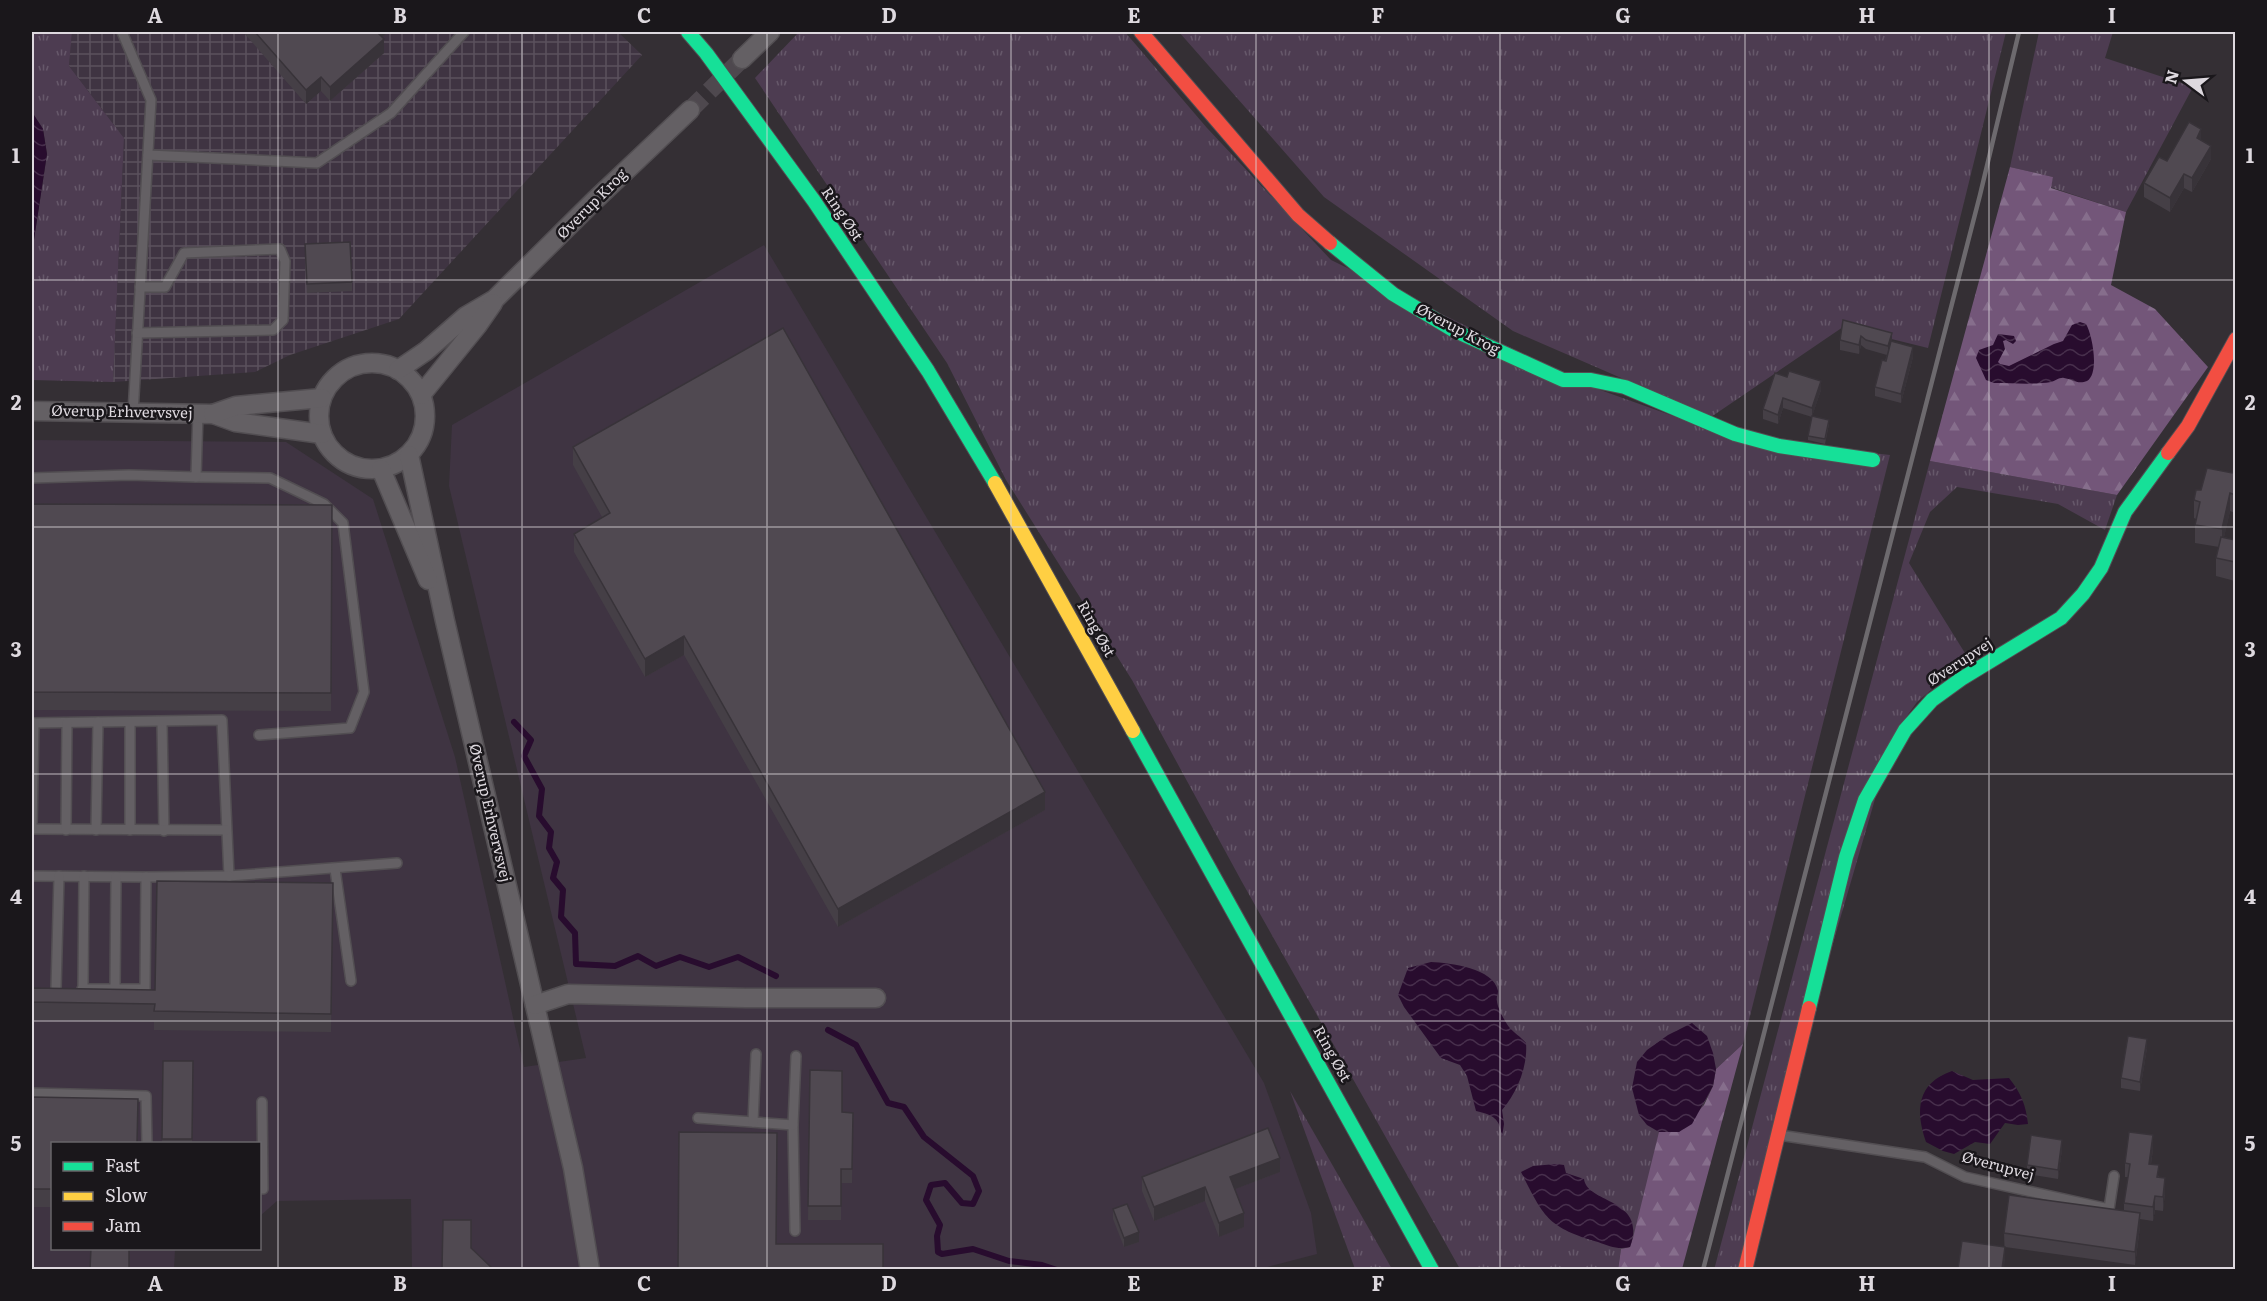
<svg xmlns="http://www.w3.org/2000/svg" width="2267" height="1301" font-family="Literata,serif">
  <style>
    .built { fill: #3f3442 }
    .industrial { fill: url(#industrial-grid) }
    .grass { fill: url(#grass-tufts) }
    .forest { fill: url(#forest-firs) }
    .water { fill: url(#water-waves) }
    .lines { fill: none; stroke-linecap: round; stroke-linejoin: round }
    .stream { stroke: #280c2e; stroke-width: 6 }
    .street-tunnel { stroke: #4e484e; stroke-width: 18; stroke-dasharray: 18 9; stroke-linecap: butt }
    .lane-casing { stroke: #524e52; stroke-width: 12 }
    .street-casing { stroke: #524e52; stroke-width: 21 }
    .fast-casing { stroke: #524e52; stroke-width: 16 }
    .slow-casing { stroke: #524e52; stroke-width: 16 }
    .jam-casing { stroke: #524e52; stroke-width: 16 }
    .lane { stroke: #646064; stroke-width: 9 }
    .street { stroke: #646064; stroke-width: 18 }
    .fast { stroke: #16e098; stroke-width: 14 }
    .slow { stroke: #ffcf43; stroke-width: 14 }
    .jam { stroke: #f24e42; stroke-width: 14 }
    .rail { stroke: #6d6a6e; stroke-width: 4.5 }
    .wall { fill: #453f46 }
    .shaded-wall { fill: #383339 }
    .building { fill: #504951; stroke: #383339; stroke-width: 1.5 }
    .grid { fill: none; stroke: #ded9df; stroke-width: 1.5; stroke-opacity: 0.55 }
    .labels { text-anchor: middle; stroke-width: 5; stroke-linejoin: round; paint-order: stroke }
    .street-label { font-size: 15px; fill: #ded9df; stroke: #1a171b }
    .neatline { fill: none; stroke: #ded9df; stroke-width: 2 }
    .grid-label { font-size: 20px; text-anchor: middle; font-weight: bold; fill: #ded9df }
  </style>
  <defs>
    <pattern id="industrial-grid" width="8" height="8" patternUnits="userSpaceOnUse" patternTransform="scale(1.5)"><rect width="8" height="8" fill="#3f3442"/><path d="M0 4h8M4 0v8" fill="none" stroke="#5a515d"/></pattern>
    <pattern id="grass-tufts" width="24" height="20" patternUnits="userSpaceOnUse" patternTransform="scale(1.5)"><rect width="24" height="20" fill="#4d3c51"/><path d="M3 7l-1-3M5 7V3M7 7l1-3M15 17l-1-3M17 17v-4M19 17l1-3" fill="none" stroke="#66586a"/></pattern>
    <pattern id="forest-firs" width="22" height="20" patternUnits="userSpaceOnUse" patternTransform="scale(1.5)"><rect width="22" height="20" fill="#735679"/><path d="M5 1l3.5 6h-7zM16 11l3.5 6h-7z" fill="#866e8c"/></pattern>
    <pattern id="water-waves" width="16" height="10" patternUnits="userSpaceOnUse" patternTransform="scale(1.5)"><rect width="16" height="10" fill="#280c2e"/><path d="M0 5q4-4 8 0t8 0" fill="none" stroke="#472f4c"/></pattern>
  </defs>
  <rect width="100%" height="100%" fill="#342f34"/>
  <polygon class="built" points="764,245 1264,1083 1311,1213 1317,1254 1256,1270 412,1269 411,1199 277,1201 260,1216 260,1144 52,1144 52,1248 175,1249 174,1269 32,1270 32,440 286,442 373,499 455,757 524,1067 586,1058 449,486 452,425"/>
  <polygon class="industrial" points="72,32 618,32 642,55 399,319 290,355 255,372 113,382 124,138 69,66"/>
  <g class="grass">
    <polygon points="32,32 72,32 69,66 124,138 113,382 32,380 32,253 47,154 43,129 32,112"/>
    <polygon points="799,32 1125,32 1207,128 1331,260 1589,386 1732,437 1890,455 1743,1044 1716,1069 1713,1086 1630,1247 1621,1249 1618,1269 1460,1269 1242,882 1132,680 1006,480 947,363 755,78"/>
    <polygon points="1179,32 2006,32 1928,348 1843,327 1711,417 1513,331 1324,197"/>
    <polygon points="2039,32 2113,32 2105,58 2193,87 2126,212 2050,187 2053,177 2010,167"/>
    <polygon points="1930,461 2117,495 2105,530 2058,504 1957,487 1930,512 1909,563 1968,658 1917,702 1894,734 1738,1269 1714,1270"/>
    <polygon points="1290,1091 1392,1269 1355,1269"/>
  </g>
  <g class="forest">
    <polygon points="2010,167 2053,177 2051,188 2126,212 2111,285 2155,309 2208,367 2117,495 1930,461"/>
    <polygon points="1743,1044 1682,1269 1618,1270 1621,1249 1630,1247 1633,1238 1659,1132 1679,1132 1704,1105 1713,1086 1716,1069"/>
  </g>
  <g class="water">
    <polygon points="32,112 43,129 47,154 32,253"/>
    <path d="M2080 322 2086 324C2092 334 2100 373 2087 381 2078 385 2072 379 2064 378 2060 377 2055 381 2051 382 2033 385 2012 383 1994 383L1986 380 1976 358 1979 350 1993 345 1998 334 2014 336 2016 341 2013 344 2006 340 2003 341 2005 349 1998 362 2000 364 2009 366 2054 344 2063 341 2072 325Z"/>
    <path d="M1431 962C1450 963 1494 968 1498 991 1498 995 1496 998 1497 1001 1497 1007 1505 1022 1509 1027 1513 1032 1521 1037 1526 1043 1528 1066 1517 1093 1502 1110L1504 1124 1502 1137C1500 1118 1493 1115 1476 1111L1467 1076 1460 1065 1441 1058 1404 1007 1398 995 1408 968Z"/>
    <polygon points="1692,1023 1707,1036 1713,1053 1716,1069 1713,1086 1692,1124 1679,1132 1659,1132 1647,1125 1639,1115 1632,1088 1637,1062 1647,1050 1668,1035"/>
    <path d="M1952 1071 1973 1080 2009 1078C2021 1093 2026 1105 2028 1124L2018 1125 2005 1123 1990 1144 1975 1142 1954 1154 1943 1151 1926 1142C1915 1110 1917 1083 1952 1071Z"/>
    <path d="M1556 1164 1564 1165 1566 1173 1584 1179C1587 1204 1648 1198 1630 1247 1618 1250 1609 1246 1598 1242 1547 1227 1544 1217 1521 1172L1533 1166Z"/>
  </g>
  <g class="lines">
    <g class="stream">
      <polyline points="514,722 531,740 524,756 542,789 539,816 551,832 549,848 557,862 553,878 563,890 561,917 575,933 576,964 615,966 638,956 656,966 680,957 709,967 738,957 776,976"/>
      <polyline points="828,1030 856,1045 888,1103 904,1107 924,1137 973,1176 979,1191 973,1204 962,1203 945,1183 931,1185 926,1200 940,1225 937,1236 938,1252 942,1254 973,1249 1009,1261 1042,1265 1057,1270"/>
    </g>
    <polyline class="street-tunnel" points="690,110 742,59"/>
    <g class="lane-casing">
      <g id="lane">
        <polyline points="122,32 151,100 133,413"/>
        <polyline points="148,155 317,163 391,113 464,32"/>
        <polyline points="137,333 273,330 283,320 285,261 280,249 184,253 165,287 140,287"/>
        <polyline points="196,477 270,478 324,504 343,523 364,692 350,728 259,735"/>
        <polyline points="32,478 129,475 196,477 198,413"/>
        <polyline points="162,722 164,831"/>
        <polyline points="32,723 222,720 229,876 397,863"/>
        <polyline points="32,829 226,830"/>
        <polyline points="32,829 34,723"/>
        <polyline points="66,830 67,723"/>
        <polyline points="96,830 98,722"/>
        <polyline points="130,830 130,722"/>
        <polyline points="335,869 351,981"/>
        <polyline points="32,876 146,877"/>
        <polyline points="56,989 59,876"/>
        <polyline points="82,989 145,989 146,877 229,876"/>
        <polyline points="83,989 84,876"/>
        <polyline points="115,989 116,877"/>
        <polyline points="32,1093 146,1096 147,1144"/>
        <polyline points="262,1102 263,1189"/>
        <polyline points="698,1118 793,1125 795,1231"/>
        <polyline points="753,1122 756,1054"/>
        <polyline points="793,1125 796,1056"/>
        <polyline points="1779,1135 1925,1157 1965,1177 2109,1209 2114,1176"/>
      </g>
    </g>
    <g class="street-casing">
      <g id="street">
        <polyline points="742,59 770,32"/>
        <circle cx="372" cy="416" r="53"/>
        <polyline points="398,370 426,351 466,316 495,299 595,200 690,110"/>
        <polyline points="421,395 477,326 493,303"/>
        <polyline points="32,411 213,414 235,422 322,434"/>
        <polyline points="213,414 236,406 322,398"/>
        <polyline points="409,455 445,621 573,1168 590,1270"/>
        <polyline points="381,469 428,580"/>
        <polyline points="535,1005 568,994 746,998 876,998"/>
      </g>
    </g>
    <g class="fast-casing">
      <g id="fast">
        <polyline points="688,32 706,53 814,201 928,371 995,483"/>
        <polyline points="1330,243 1393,294 1453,330 1563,380 1591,380 1625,387 1735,434 1779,446 1873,460"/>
        <polyline points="1133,731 1432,1270"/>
        <polyline points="1809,1008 1846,857 1865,800 1905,730 1932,700 1961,679 2061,618 2083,594 2101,568 2125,512 2168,453"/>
      </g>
    </g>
    <g class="slow-casing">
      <polyline id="slow" points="995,483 1133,731"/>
    </g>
    <g class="jam-casing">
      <g id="jam">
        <polyline points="1141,32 1298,215 1330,243"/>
        <polyline points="2168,453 2188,426 2236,339"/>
        <polyline points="1745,1270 1809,1008"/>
      </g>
    </g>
    <use href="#lane" class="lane"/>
    <use href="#street" class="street"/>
    <use href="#fast" class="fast"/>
    <use href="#slow" class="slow"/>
    <use href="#jam" class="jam"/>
    <polyline class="rail" points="1703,1270 1980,195 2019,32"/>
  </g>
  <g class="wall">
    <polygon points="243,32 388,32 382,37 384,53 330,101 321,91 306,104"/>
    <polygon points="2201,140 2211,159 2192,192 2184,188 2170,212 2144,197 2144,183 2167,161"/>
    <polygon points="305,253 352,282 352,291 307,293"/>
    <polygon points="1843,320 1892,342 1913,357 1901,403 1875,396 1875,387 1887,355 1866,349 1861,345 1859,354 1840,350 1840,340"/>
    <polygon points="1775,373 1821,390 1812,416 1829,424 1825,444 1808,440 1808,436 1812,417 1783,408 1778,424 1763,419 1763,409"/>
    <polygon points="573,447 1045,810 838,927 684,655 645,677 574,552 574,534 602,517 573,465"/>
    <polygon points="2235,462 2235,513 2230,511 2224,537 2235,540 2235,581 2216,576 2216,558 2219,547 2195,543 2195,525 2196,519 2194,518 2194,500 2201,490 2232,473"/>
    <polygon points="32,504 332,505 331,711 32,710"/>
    <polygon points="333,883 331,1032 154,1030 154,1022 32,1020 32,1002 155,990"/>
    <polygon points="2147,1048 2140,1091 2121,1088 2121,1078"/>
    <polygon points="163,1061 193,1061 192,1143 162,1143"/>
    <polygon points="810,1070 842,1112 853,1113 852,1183 841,1183 841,1220 808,1220"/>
    <polygon points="32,1097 52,1143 52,1207 32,1207"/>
    <polygon points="2062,1149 2058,1179 2027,1174 2027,1165"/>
    <polygon points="2153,1149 2151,1164 2159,1177 2165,1192 2163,1211 2155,1210 2153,1221 2140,1219 2140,1227 2135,1265 2005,1247 2005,1261 2004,1233 2124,1211 2124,1203 2128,1177 2125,1177 2125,1163"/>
    <polygon points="1280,1172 1235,1189 1244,1227 1219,1237 1205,1201 1154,1221 1142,1191 1142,1177"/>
    <polygon points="1113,1209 1139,1242 1124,1247 1113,1219"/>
  </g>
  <g class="shaded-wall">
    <polygon points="375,32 388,32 375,43"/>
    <polygon points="384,39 384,53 330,101 330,87"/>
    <polygon points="321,77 321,91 306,104 306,90"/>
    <polygon points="2201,129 2201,143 2197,138"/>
    <polygon points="2211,146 2211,159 2192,192 2192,178"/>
    <polygon points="2184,174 2184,188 2170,212 2170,198"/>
    <polygon points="1892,333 1892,343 1888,355 1888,346"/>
    <polygon points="1861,336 1861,345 1859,354 1859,345"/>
    <polygon points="1913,347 1913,357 1901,403 1901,394"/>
    <polygon points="1821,381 1821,390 1812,417 1812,408"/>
    <polygon points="1783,398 1783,408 1778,424 1778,415"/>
    <polygon points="2230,493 2230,511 2222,547 2222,529"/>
    <polygon points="684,636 684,655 645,677 645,659"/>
    <polygon points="1045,792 1045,810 838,927 838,909"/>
    <polygon points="2147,1039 2147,1048 2140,1091 2140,1082"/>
    <polygon points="2153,1135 2153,1149 2149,1178 2149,1164"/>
    <polygon points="2062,1140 2062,1149 2058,1179 2058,1170"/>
    <polygon points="1280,1158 1280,1172 1230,1191 1230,1177"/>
    <polygon points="2165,1178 2165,1192 2163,1211 2163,1197"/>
    <polygon points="1205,1187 1205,1201 1154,1221 1154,1207"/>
    <polygon points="2155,1196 2155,1210 2153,1221 2153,1207"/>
    <polygon points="1244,1213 1244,1227 1219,1237 1219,1223"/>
    <polygon points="2140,1213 2140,1227 2135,1265 2135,1252"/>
    <polygon points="1139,1232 1139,1242 1124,1247 1124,1238"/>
    <polygon points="2005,1247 2005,1261 2004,1269 2002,1269"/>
  </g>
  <g class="building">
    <polygon points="255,32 377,32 384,39 330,87 321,77 306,90"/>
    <polygon points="2189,122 2201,129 2197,138 2211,146 2192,178 2184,174 2170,198 2144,183 2159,157 2167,161"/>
    <polygon points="350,242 352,282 307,284 305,244"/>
    <polygon points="1843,320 1892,333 1888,346 1866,340 1861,336 1859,345 1840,340"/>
    <polygon points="783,328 1045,792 838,909 684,636 645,659 574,534 610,513 573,447"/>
    <polygon points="1891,341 1913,347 1901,394 1875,387 1882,360 1886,361"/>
    <polygon points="1789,371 1821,381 1812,408 1783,398 1778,415 1763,409 1775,373 1787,377"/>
    <polygon points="1812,416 1829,420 1825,439 1808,436"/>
    <polygon points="2235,462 2235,495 2230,493 2222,529 2195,525 2200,502 2194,500 2196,490 2201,490 2207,468 2232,473"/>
    <polygon points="32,504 332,505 331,693 32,692"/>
    <polygon points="2221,537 2235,540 2235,562 2216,558"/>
    <polygon points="157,881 333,883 331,1014 154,1011 155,1004 32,1002 32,988 155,990"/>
    <polygon points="2128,1036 2147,1039 2140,1082 2121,1078"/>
    <polygon points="163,1061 193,1061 192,1139 162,1139"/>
    <polygon points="810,1070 842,1071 842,1112 853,1113 852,1169 841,1169 841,1206 808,1206"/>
    <polygon points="32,1097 138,1099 137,1143 52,1143 52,1189 32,1189"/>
    <polygon points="1268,1128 1280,1158 1230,1177 1244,1213 1219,1223 1205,1187 1154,1207 1142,1177"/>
    <polygon points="679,1132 777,1133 776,1244 883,1244 883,1269 678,1269"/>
    <polygon points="2129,1132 2153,1135 2149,1164 2159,1165 2157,1177 2165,1178 2163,1197 2155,1196 2153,1207 2124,1203 2130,1164 2125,1163"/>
    <polygon points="2031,1135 2062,1140 2058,1170 2027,1165"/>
    <polygon points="2009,1195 2140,1213 2135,1252 2004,1233"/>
    <polygon points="1127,1204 1139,1232 1124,1238 1113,1209"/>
    <polygon points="443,1220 471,1220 471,1248 493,1269 442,1269"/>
    <polygon points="1962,1241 2005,1247 2002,1269 1958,1269"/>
    <polygon points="91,1248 129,1248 129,1269 90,1269"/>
  </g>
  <path class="grid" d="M278 32V1270M522 32V1270M767 32V1270M1011 32V1270M1256 32V1270M1500 32V1270M1745 32V1270M1989 32V1270M32 280H2236M32 527H2236M32 774H2236M32 1021H2236"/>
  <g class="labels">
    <g class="street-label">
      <text transform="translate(592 204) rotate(-45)" y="5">Øverup Krog</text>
      <text transform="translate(842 214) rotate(56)" y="5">Ring Øst</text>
      <text transform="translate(1458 329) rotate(28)" y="5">Øverup Krog</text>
      <text transform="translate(122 412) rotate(1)" y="5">Øverup Erhvervsvej</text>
      <text transform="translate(1096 629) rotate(61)" y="5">Ring Øst</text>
      <text transform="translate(1960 662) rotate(-33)" y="5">Øverupvej</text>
      <text transform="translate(490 813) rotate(77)" y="5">Øverup Erhvervsvej</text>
      <text transform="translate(1332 1054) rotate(61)" y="5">Ring Øst</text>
      <text transform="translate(1998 1166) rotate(15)" y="5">Øverupvej</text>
    </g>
  </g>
  <rect width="2267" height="1301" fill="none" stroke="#1a171b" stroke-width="66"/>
  <rect x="51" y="1142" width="210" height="108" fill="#1a171b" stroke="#686569" stroke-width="1.5"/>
  <rect x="63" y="1162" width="30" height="9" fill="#16e098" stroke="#686569" stroke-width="1.5"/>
  <text x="105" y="1172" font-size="18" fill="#ded9df">Fast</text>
  <rect x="63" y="1192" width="30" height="9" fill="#ffcf43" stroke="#686569" stroke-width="1.5"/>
  <text x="105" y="1202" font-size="18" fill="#ded9df">Slow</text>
  <rect x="63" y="1222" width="30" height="9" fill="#f24e42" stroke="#686569" stroke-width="1.5"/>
  <text x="105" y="1232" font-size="18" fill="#ded9df">Jam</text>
  <g transform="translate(2186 81) rotate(286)" stroke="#1a171b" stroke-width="4.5" paint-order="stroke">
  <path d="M0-4.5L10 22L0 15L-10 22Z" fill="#ded9df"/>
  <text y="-9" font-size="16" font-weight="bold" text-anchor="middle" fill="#ded9df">N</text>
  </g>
  <rect x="33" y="33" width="2201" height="1235" class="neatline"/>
  <g class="grid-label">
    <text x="155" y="23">A</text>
    <text x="400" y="23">B</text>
    <text x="644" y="23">C</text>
    <text x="889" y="23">D</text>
    <text x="1134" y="23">E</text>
    <text x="1378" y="23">F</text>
    <text x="1623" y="23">G</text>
    <text x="1867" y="23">H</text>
    <text x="2112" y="23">I</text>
    <text x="16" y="163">1</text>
    <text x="2250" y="163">1</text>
    <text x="16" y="410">2</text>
    <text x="2250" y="410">2</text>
    <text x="16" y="657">3</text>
    <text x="2250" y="657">3</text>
    <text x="16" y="904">4</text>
    <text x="2250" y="904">4</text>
    <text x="16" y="1151">5</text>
    <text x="2250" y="1151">5</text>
    <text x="155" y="1291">A</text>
    <text x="400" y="1291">B</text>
    <text x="644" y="1291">C</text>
    <text x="889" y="1291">D</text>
    <text x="1134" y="1291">E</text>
    <text x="1378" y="1291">F</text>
    <text x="1623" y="1291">G</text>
    <text x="1867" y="1291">H</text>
    <text x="2112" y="1291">I</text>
  </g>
</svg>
